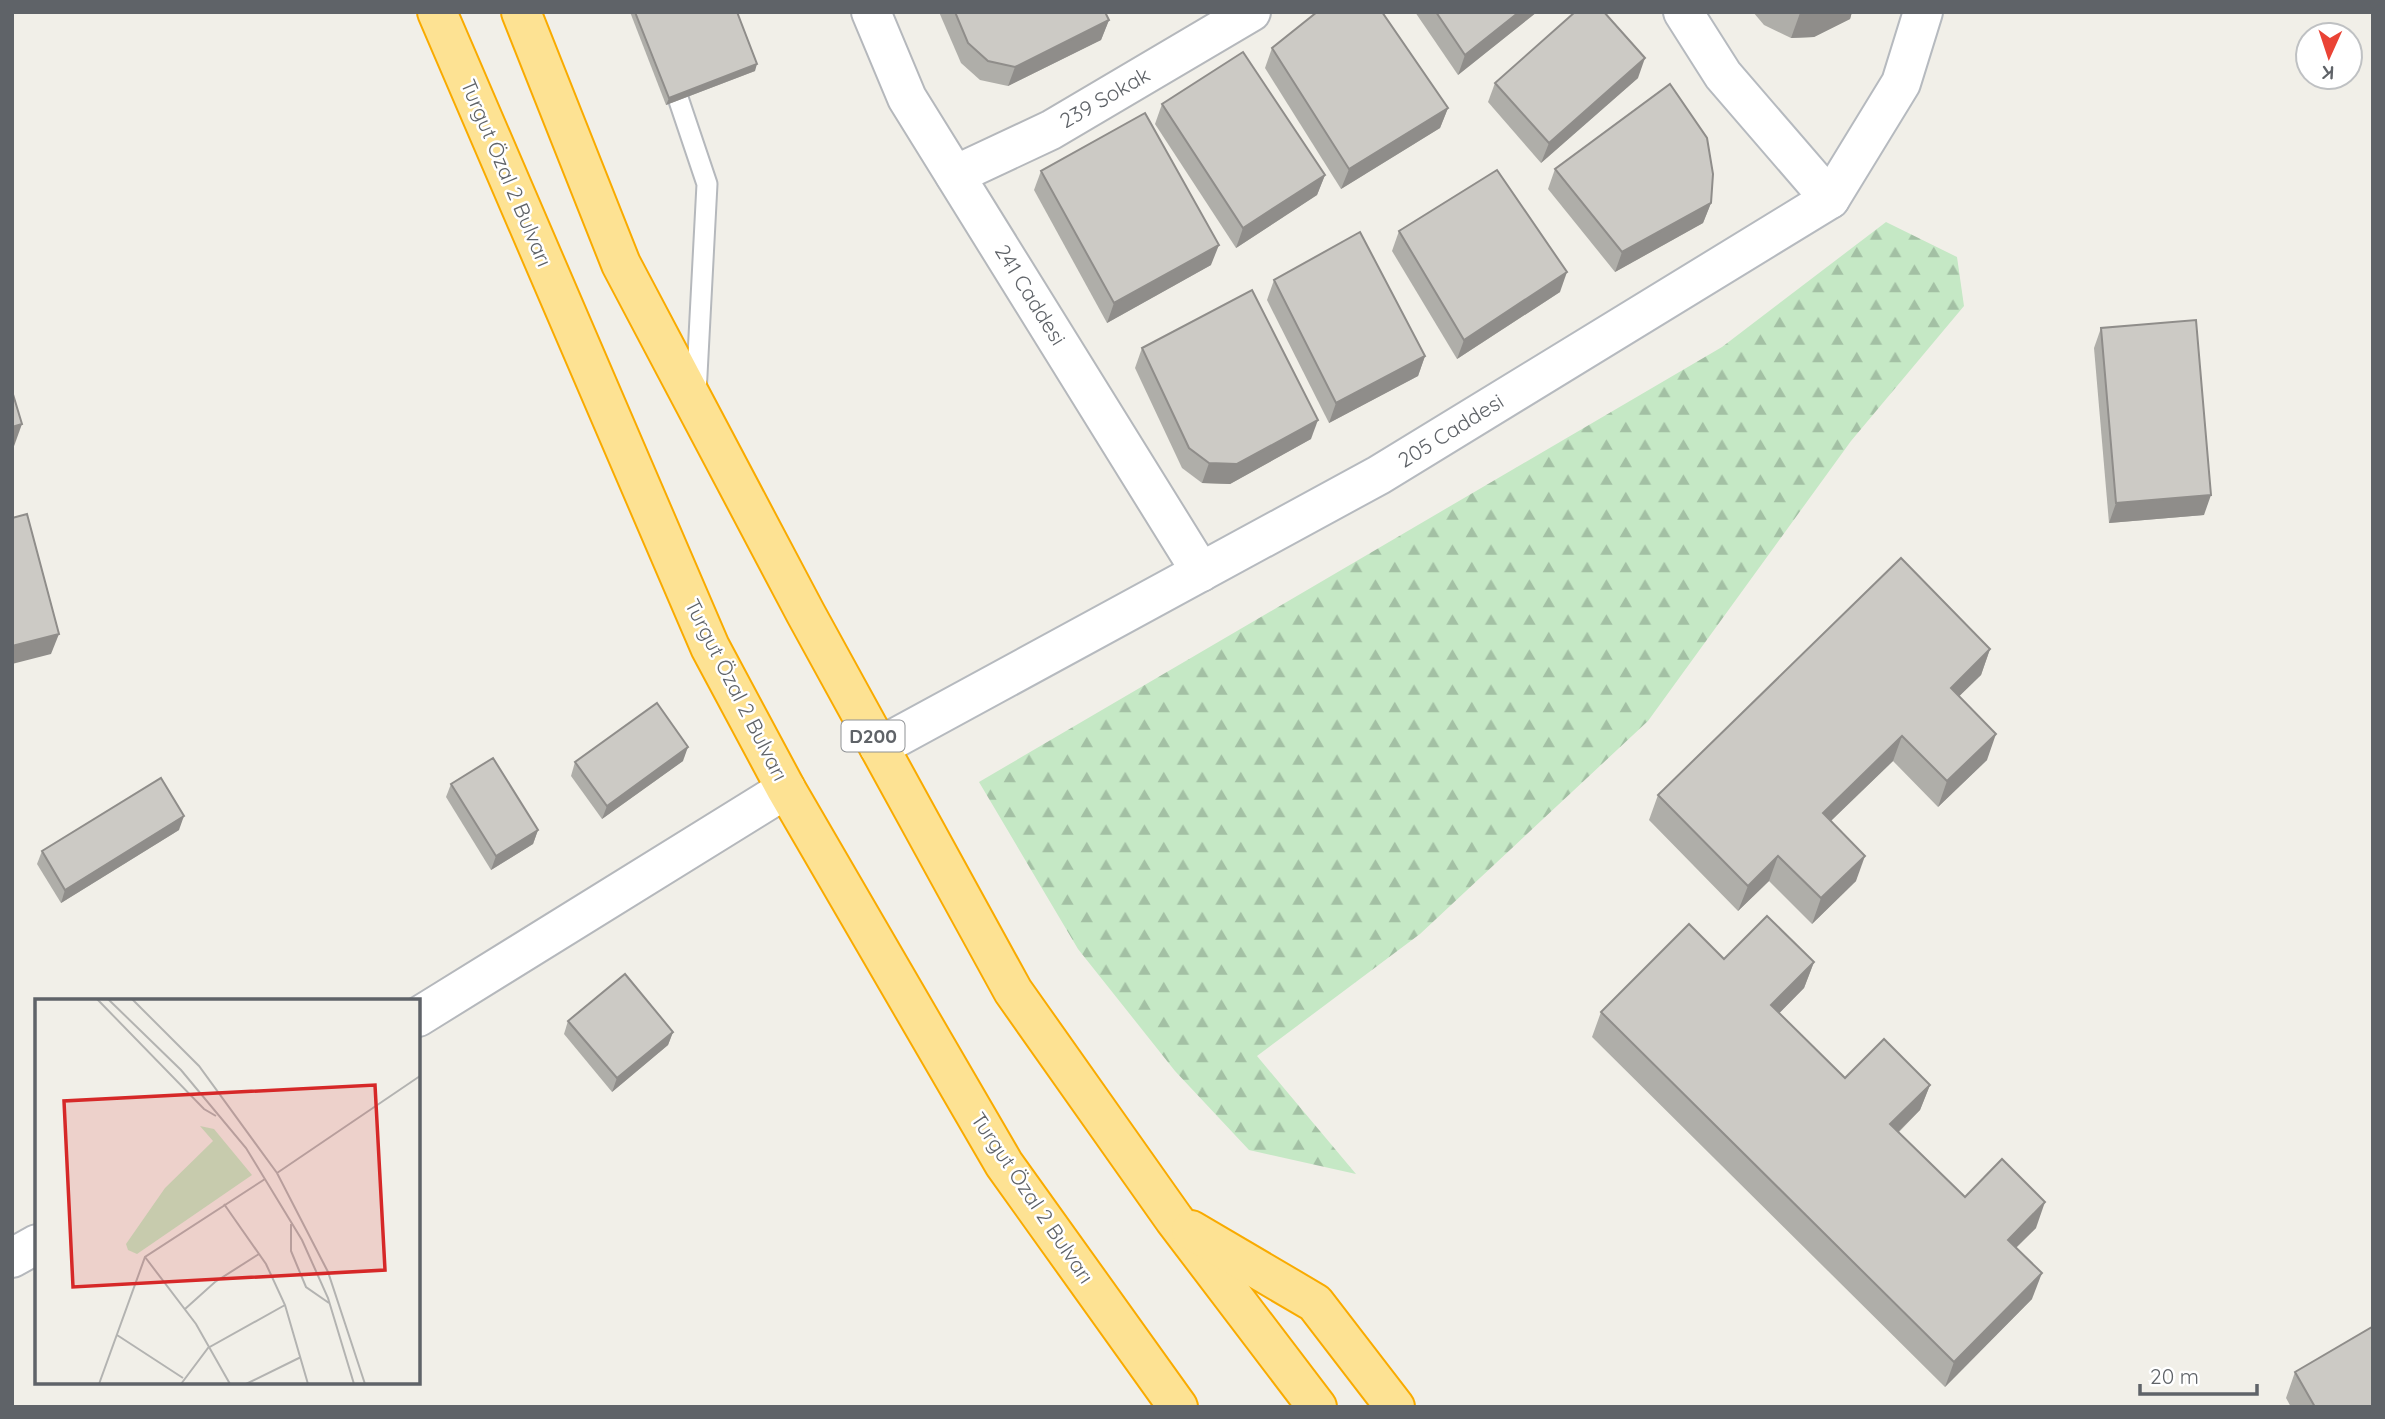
<svg xmlns="http://www.w3.org/2000/svg" width="2385" height="1419" font-family="Quicksand,sans-serif">
  <style>
    .forest { fill: url(#forest-firs) }
    .lines { fill: none; stroke-linecap: round; stroke-linejoin: round }
    .lane-casing { stroke: #b5b8bc; stroke-width: 23 }
    .street-casing { stroke: #b5b8bc; stroke-width: 42 }
    .secondary-casing { stroke: #b6babf; stroke-width: 42 }
    .highway-casing { stroke: #f9ab00; stroke-width: 42 }
    .lane { stroke: #fff; stroke-width: 19 }
    .street { stroke: #fff; stroke-width: 38 }
    .secondary { stroke: #fff; stroke-width: 38 }
    .highway { stroke: #fde293; stroke-width: 38 }
    .wall { fill: #afaea9 }
    .shaded-wall { fill: #8f8d8a }
    .building { fill: #cccac5; stroke: #8f8d8a; stroke-width: 2 }
    .labels { text-anchor: middle; stroke-width: 5; stroke-linejoin: round; paint-order: stroke }
    .shield { fill: #fff; stroke: #8f9295; stroke-width: 2 }
    .shield-label { font-size: 19px; font-weight: bold; fill: #5f6368 }
    .street-label { font-size: 21px; fill: #5f6368; stroke: #fff }
    .inset-road { fill: none; stroke: #b3b3b1; stroke-width: 2 }
    .view { fill: #d62828; fill-opacity: 0.15; stroke: #d62828; stroke-width: 3.5 }
    .inset-edge { fill: none; stroke: #5f6368; stroke-width: 3.5 }
  </style>
  <defs>
    <pattern id="forest-firs" width="22" height="20" patternUnits="userSpaceOnUse" patternTransform="scale(1.75)"><rect width="22" height="20" fill="#c5e8c5"/><path d="M5 1l3.5 6h-7zM16 11l3.5 6h-7z" fill="#a3c0a4"/></pattern>
  </defs>
  <rect width="100%" height="100%" fill="#f1efe8"/>
  <polygon class="forest" points="1886,222 1957,257 1964,306 1851,441 1648,721 1420,934 1257,1056 1356,1174 1249,1150 1175,1071 1078,949 979,782 1722,347"/>
  <g class="lines">
    <g class="lane-casing">
      <polyline id="lane" points="671,77 707,184 696,394"/>
    </g>
    <g class="street-casing">
      <g id="street">
        <polyline points="871,12 907,98 1201,572"/>
        <polyline points="955,175 1051,130 1251,12"/>
        <polyline points="418,1017 786,789"/>
        <polyline points="12,1258 37,1244"/>
      </g>
    </g>
    <g class="secondary-casing">
      <g id="secondary">
        <polyline points="1683,12 1723,75 1830,199"/>
        <polyline points="879,747 1379,475 1830,199 1901,83 1923,12"/>
      </g>
    </g>
    <g class="highway-casing">
      <g id="highway">
        <polyline points="437,12 710,647 786,789 1004,1164 1178,1407"/>
        <polyline points="521,12 621,264 806,614 1013,991 1174,1219 1317,1407"/>
        <polyline points="1191,1230 1315,1303 1395,1407"/>
      </g>
    </g>
    <use href="#lane" class="lane"/>
    <use href="#street" class="street"/>
    <use href="#secondary" class="secondary"/>
    <use href="#highway" class="highway"/>
  </g>
  <g class="wall">
    <polygon points="630,12 737,12 755,71 666,105"/>
    <polygon points="939,12 1105,12 1109,20 1101,40 1008,86 980,80 961,63"/>
    <polygon points="1415,12 1537,12 1458,75"/>
    <polygon points="1753,12 1852,12 1850,19 1814,37 1791,38 1764,25"/>
    <polygon points="1272,48 1448,108 1440,128 1341,189 1265,68"/>
    <polygon points="1638,78 1541,163 1488,102 1495,83"/>
    <polygon points="1162,104 1325,175 1317,195 1236,248 1155,124"/>
    <polygon points="1555,169 1711,203 1703,223 1615,272 1548,189"/>
    <polygon points="1041,171 1211,265 1107,323 1034,190"/>
    <polygon points="1399,231 1560,292 1457,359 1392,251"/>
    <polygon points="1274,280 1425,356 1418,376 1329,423 1267,300"/>
    <polygon points="2101,328 2204,515 2109,523 2094,348"/>
    <polygon points="1142,348 1311,439 1230,484 1202,483 1182,468 1135,368"/>
    <polygon points="1990,649 1981,675 1959,696 1987,760 1938,807 1893,761 1831,821 1856,881 1812,924 1769,881 1738,911 1649,820 1658,795"/>
    <polygon points="683,761 602,819 571,776 575,762"/>
    <polygon points="451,784 538,830 533,844 491,870 446,797"/>
    <polygon points="179,830 61,903 37,864 42,851"/>
    <polygon points="1724,959 1814,962 1804,988 1779,1013 1845,1078 1930,1085 1920,1110 1899,1132 1965,1197 2036,1228 2016,1248 2032,1299 1945,1387 1592,1037 1601,1012"/>
    <polygon points="568,1021 673,1032 668,1045 612,1092 564,1034"/>
    <polygon points="2295,1372 2373,1407 2291,1407 2286,1398"/>
  </g>
  <g class="shaded-wall">
    <polygon points="1519,12 1537,12 1458,75 1465,55"/>
    <polygon points="1812,12 1852,12 1850,19 1814,37 1791,38 1800,13"/>
    <polygon points="1109,20 1101,40 1008,86 1015,67"/>
    <polygon points="1645,58 1638,78 1541,163 1549,143"/>
    <polygon points="757,64 755,71 666,105 669,98"/>
    <polygon points="1448,108 1440,128 1341,189 1349,169"/>
    <polygon points="1325,175 1317,195 1236,248 1243,228"/>
    <polygon points="1711,203 1703,223 1615,272 1622,252"/>
    <polygon points="1219,245 1211,265 1107,323 1114,303"/>
    <polygon points="1567,272 1560,292 1457,359 1464,340"/>
    <polygon points="1425,356 1418,376 1329,423 1336,403"/>
    <polygon points="1318,420 1311,439 1230,484 1202,483 1209,463"/>
    <polygon points="22,424 13,449 12,449 12,427"/>
    <polygon points="2211,495 2204,515 2109,523 2116,503"/>
    <polygon points="59,634 51,654 12,664 12,646"/>
    <polygon points="1990,649 1981,675 1942,713 1951,688"/>
    <polygon points="1996,734 1987,760 1938,807 1947,781"/>
    <polygon points="1902,736 1893,761 1813,838 1823,813"/>
    <polygon points="688,747 683,761 602,819 607,806"/>
    <polygon points="184,816 179,830 61,903 65,890"/>
    <polygon points="538,830 533,844 491,870 496,856"/>
    <polygon points="1778,856 1769,881 1738,911 1748,886"/>
    <polygon points="1865,856 1856,881 1812,924 1821,898"/>
    <polygon points="1814,962 1804,988 1762,1031 1771,1005"/>
    <polygon points="673,1032 668,1045 612,1092 617,1078"/>
    <polygon points="1930,1085 1920,1110 1881,1149 1890,1124"/>
    <polygon points="2045,1202 2036,1228 1998,1265 2008,1240"/>
    <polygon points="2042,1273 2032,1299 1945,1387 1954,1362"/>
  </g>
  <g class="building">
    <polygon points="635,12 737,12 757,64 669,98"/>
    <polygon points="955,12 1105,12 1109,20 1015,67 988,61 968,43"/>
    <polygon points="1317,12 1382,12 1448,108 1349,169 1272,48"/>
    <polygon points="1436,12 1519,12 1465,55"/>
    <polygon points="1575,12 1604,12 1645,58 1549,143 1495,83"/>
    <polygon points="1243,52 1325,175 1243,228 1162,104"/>
    <polygon points="1670,84 1707,138 1713,174 1711,203 1622,252 1555,169"/>
    <polygon points="1145,113 1219,245 1114,303 1041,171"/>
    <polygon points="1497,170 1567,272 1464,340 1399,231"/>
    <polygon points="1360,232 1425,356 1336,403 1274,280"/>
    <polygon points="1252,290 1318,420 1237,464 1209,463 1189,448 1142,348"/>
    <polygon points="2196,320 2211,495 2116,503 2101,328"/>
    <polygon points="12,391 22,424 12,427"/>
    <polygon points="27,514 59,634 12,646 12,518"/>
    <polygon points="1901,558 1990,649 1951,688 1996,734 1947,781 1902,736 1823,813 1865,856 1821,898 1778,856 1748,886 1658,795"/>
    <polygon points="657,703 688,747 607,806 575,762"/>
    <polygon points="493,758 538,830 496,856 451,784"/>
    <polygon points="161,778 184,816 65,890 42,851"/>
    <polygon points="1767,916 1814,962 1771,1005 1845,1078 1884,1039 1930,1085 1890,1124 1965,1197 2002,1159 2045,1202 2008,1240 2042,1273 1954,1362 1601,1012 1689,924 1724,959"/>
    <polygon points="625,974 673,1032 617,1078 568,1021"/>
    <polygon points="2372,1327 2373,1407 2315,1407 2295,1372"/>
  </g>
  <g class="labels">
    <rect class="shield" x="841.5" y="720.5" width="63" height="31" rx="5"/>
    <g class="shield-label">
      <text x="873" y="743">D200</text>
    </g>
    <g class="street-label">
      <text transform="translate(1105 98) rotate(-30)" y="7">239 Sokak</text>
      <text transform="translate(506 173) rotate(67)" y="7">Turgut Özal 2 Bulvarı</text>
      <text transform="translate(1030 295) rotate(58)" y="7">241 Caddesi</text>
      <text transform="translate(1451 431) rotate(-32)" y="7">205 Caddesi</text>
      <text transform="translate(736 690) rotate(63)" y="7">Turgut Özal 2 Bulvarı</text>
      <text transform="translate(1032 1198) rotate(56)" y="7">Turgut Özal 2 Bulvarı</text>
    </g>
  </g>
  <g transform="translate(35 999)">
    <rect width="385" height="385" fill="#f1efe8"/>
    <path d="M165 127 179 130 217 176 102 255 93 251 91 245 130 189 178 142Z" fill="#c5e8c5"/>
    <path class="inset-road" d="M62 0 169 110 181 117M73 0 146 71 211 149 267 241 293 299 319 385M97 0 164 67 242 174 293 273 330 385M242 174 385 77M189 205 231 265 250 306 273 385M256 225V252L271 288 294 304M110 258 161 325 195 385M150 310 180 283 224 255M82 336 148 379M64 385 110 258 230 180M146 385 173 349 250 306M211 385 266 358"/>
    <path class="view" d="M340 86 350 271 38 288 29 102Z"/>
    <rect width="385" height="385" class="inset-edge"/>
  </g>
  <rect width="2385" height="1419" fill="none" stroke="#5f6368" stroke-width="28"/>
  <g transform="translate(2329 56) rotate(183)"><circle r="33" fill="#ffffff" stroke="#bfc1c3" stroke-width="2"/>
  <path d="M0-5L12 26L0 18L-12 26Z" fill="#ea4335"/>
  <text y="-10" font-size="19" font-weight="bold" text-anchor="middle" fill="#5f6368">K</text>
  </g>
  <path d="M2140 1384v10h117v-10" fill="none" stroke="#5f6368" stroke-width="3.5"/>
  <text x="2150" y="1384" font-size="21" fill="#5f6368" stroke="#ffffff" stroke-width="5" paint-order="stroke">20 m</text>
</svg>
